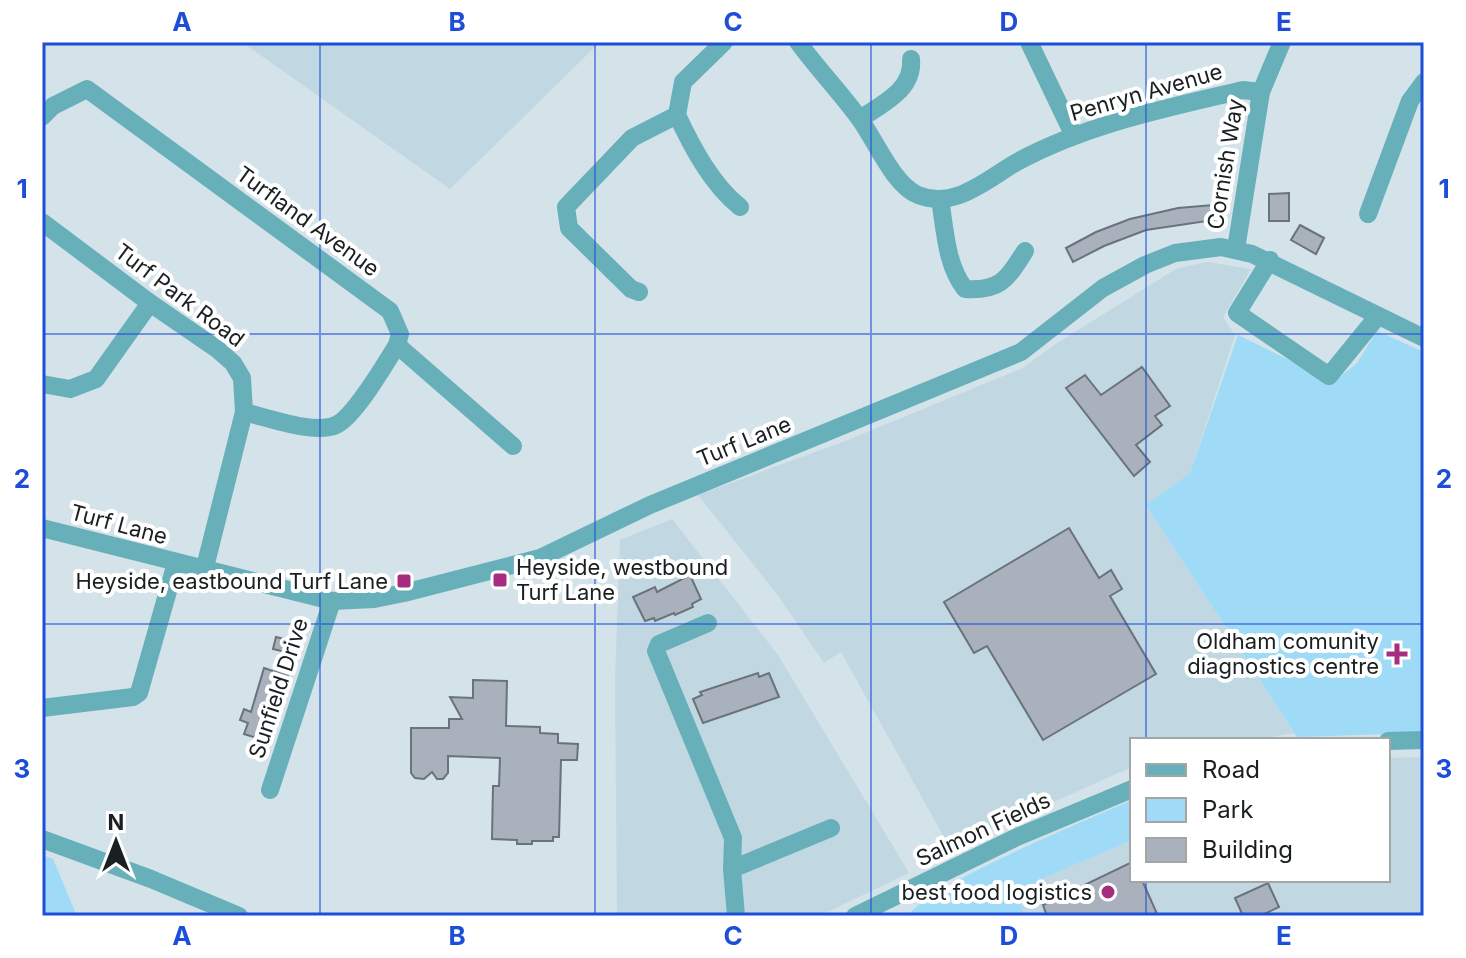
<svg xmlns="http://www.w3.org/2000/svg" width="1466" height="958" font-family="Inter,sans-serif">
  <style>
    .built { fill: #c1d7e2 }
    .green { fill: #9fdbf7 }
    .building { fill: #a9b2bc; stroke: #6a727c; stroke-width: 2 }
    .lines { fill: none; stroke-linecap: round; stroke-linejoin: round }
    .minor { stroke: #67b0ba; stroke-width: 18 }
    .grid { fill: none; stroke: #1d4ed8; stroke-width: 2; stroke-opacity: 0.55 }
    .poi-dot { fill: #a62c80; stroke: #fff; stroke-width: 3 }
    .labels { text-anchor: middle; stroke-width: 8; stroke-linejoin: round; paint-order: stroke }
    .street-label { font-size: 22px; fill: #1a1f21; stroke: #fff }
    .poi-label { font-size: 22px; fill: #1a1f21; stroke: #fff; text-anchor: end }
    .neatline { fill: none; stroke: #1d4ed8; stroke-width: 3 }
    .grid-label { font-size: 26px; text-anchor: middle; font-weight: bold; fill: #1d4ed8 }
  </style>
  <rect width="100%" height="100%" fill="#d4e2e9"/>
  <g class="built">
    <polygon points="242,42 600,42 450,189"/>
    <polygon points="1207,262 1251,269 1223,317 1235,335 1190,473 1146,505 1294,733 1254,740 1132,740 1132,767 950,848 841,652 824,663 777,594 698,495 843,442 1023,368 1054,345 1176,269"/>
    <polygon points="672,519 778,655 909,873 819,916 617,916 615,679 620,540"/>
    <polygon points="1424,757 1424,916 1025,916 1020,905 1039,880 1132,840 1132,880 1388,880 1388,758"/>
  </g>
  <g class="green">
    <polygon points="1377,331 1424,352 1424,733 1297,737 1146,505 1190,473 1238,335 1334,382 1357,363"/>
    <path d="M1132 800V840L1039 880 1020 905 1025 916H908C925 886 1092 818 1132 800Z"/>
    <polygon points="42,855 53,859 77,916 42,916"/>
  </g>
  <g class="building">
    <polygon points="1289,193 1289,221 1269,221 1269,194"/>
    <polygon points="1213,205 1214,220 1146,230 1104,246 1073,262 1066,248 1096,232 1130,219 1178,208"/>
    <polygon points="1300,225 1324,238 1316,254 1291,240"/>
    <polygon points="1142,367 1170,406 1155,416 1162,425 1136,445 1150,462 1134,476 1066,388 1085,375 1101,395"/>
    <polygon points="1069,528 1099,578 1111,570 1122,589 1110,596 1156,674 1043,740 987,646 974,653 944,602"/>
    <polygon points="690,575 701,599 692,604 693,607 675,615 674,613 655,621 654,618 645,621 633,597 655,587 657,592"/>
    <polygon points="276,637 297,642 294,654 273,649"/>
    <polygon points="264,668 288,676 276,707 272,706 260,739 244,734 248,723 240,720 244,709 251,712"/>
    <polygon points="758,673 759,677 769,673 779,697 703,723 693,699 702,695 700,692"/>
    <polygon points="473,680 507,681 506,726 540,727 540,733 558,734 558,743 578,744 577,760 561,760 559,837 553,837 553,841 532,841 532,844 517,844 517,840 492,839 493,786 499,786 500,758 448,756 448,773 443,779 437,779 432,772 424,779 415,778 411,773 411,728 449,728 449,719 462,719 450,697 473,698"/>
    <polygon points="1132,862 1132,880 1142,880 1158,916 1047,916 1043,905"/>
    <polygon points="1268,883 1279,907 1260,916 1243,916 1235,898"/>
  </g>
  <g class="lines">
    <g class="minor">
      <path d="M798 42C817 68 840 92 859 118 875 139 893 185 918 195 955 210 987 179 1017 162 1087 124 1167 108 1243 90L1261 92"/>
      <polyline points="1029,42 1074,136"/>
      <path d="M677 115C692 147 712 185 740 207"/>
      <path d="M42 117 53 106 87 89 390 311 400 334 397 345C385 364 355 416 336 425 315 435 266 417 244 412"/>
      <path d="M860 119C882 104 914 90 911 59"/>
      <path d="M940 199C945 229 946 265 965 289 1001 291 1007 279 1025 251"/>
      <polyline points="1368,214 1410,101 1424,82"/>
      <polyline points="42,222 150,303 217,349 233,363 242,378 244,412 204,571"/>
      <polyline points="1236,249 1261,92 1282,42"/>
      <polyline points="1270,260 1237,313 1329,376 1377,317"/>
      <polyline points="639,292 631,289 569,228 566,207 632,138 677,115 683,82 724,42"/>
      <polyline points="397,345 513,446"/>
      <polyline points="42,384 70,389 96,379 150,303"/>
      <polyline points="42,528 332,601 374,599 404,593 540,558 650,505 1021,352 1103,288 1145,265 1175,253 1221,247 1252,254 1424,338"/>
      <polyline points="708,623 659,644 656,651 733,838 732,869 736,916"/>
      <polyline points="42,708 133,697 139,693 176,563"/>
      <polyline points="1388,741 1424,740"/>
      <polyline points="270,790 332,601"/>
      <polyline points="42,839 151,879 239,916"/>
      <polyline points="732,869 831,828"/>
      <polyline points="855,916 1017,837 1132,789"/>
    </g>
  </g>
  <path class="grid" d="M320 42V916M595 42V916M871 42V916M1146 42V740M42 334H1424M42 624H1424M1146 880V916"/>
  <g class="poi-dot">
    <rect x="492" y="572" width="16" height="16" rx="4"/>
    <rect x="396" y="573" width="16" height="16" rx="4"/>
    <path d="M1393 642h8v8h8v8h-8v8h-8v-8h-8v-8h8z"/>
    <circle cx="1108" cy="892" r="8"/>
  </g>
  <g class="labels">
    <g class="street-label">
      <text transform="translate(1146 92) rotate(-16)" y="8">Penryn Avenue</text>
      <text transform="translate(1225 164) rotate(-81)" y="8">Cornish Way</text>
      <text transform="translate(308 221) rotate(36)" y="8">Turfland Avenue</text>
      <text transform="translate(180 295) rotate(37)" y="8">Turf Park Road</text>
      <text transform="translate(744 441) rotate(-22)" y="8">Turf Lane</text>
      <text transform="translate(119 524) rotate(15)" y="8">Turf Lane</text>
      <text transform="translate(278 688) rotate(-72)" y="8">Sunfield Drive</text>
      <text transform="translate(983 829) rotate(-25)" y="8">Salmon Fields</text>
    </g>
    <g class="poi-label">
      <text x="516" y="575" text-anchor="start">Heyside, westbound<tspan x="516" dy="25">Turf Lane</tspan></text>
      <text x="388" y="589">Heyside, eastbound Turf Lane</text>
      <text x="1379" y="649">Oldham comunity<tspan x="1379" dy="25">diagnostics centre</tspan></text>
      <text x="1092" y="900">best food logistics</text>
    </g>
  </g>
  <rect width="1466" height="958" fill="none" stroke="#ffffff" stroke-width="88"/>
  <rect x="1130" y="738" width="260" height="144" fill="#ffffff" stroke="#a3a5a6" stroke-width="2"/>
  <rect x="1146" y="764" width="40" height="12" fill="#67b0ba" stroke="#a3a5a6" stroke-width="2"/>
  <text x="1202" y="778" font-size="24" fill="#1a1f21">Road</text>
  <rect x="1146" y="798" width="40" height="24" fill="#9fdbf7" stroke="#a3a5a6" stroke-width="2"/>
  <text x="1202" y="818" font-size="24" fill="#1a1f21">Park</text>
  <rect x="1146" y="838" width="40" height="24" fill="#a9b2bc" stroke="#a3a5a6" stroke-width="2"/>
  <text x="1202" y="858" font-size="24" fill="#1a1f21">Building</text>
  <g transform="translate(116 842)" stroke="#ffffff" stroke-width="6" paint-order="stroke">
  <path d="M0-6L14 30L0 20L-14 30Z" fill="#1a1f21"/>
  <text y="-12" font-size="22" font-weight="bold" text-anchor="middle" fill="#1a1f21">N</text>
  </g>
  <rect x="44" y="44" width="1378" height="870" class="neatline"/>
  <g class="grid-label">
    <text x="182" y="31">A</text>
    <text x="457" y="31">B</text>
    <text x="733" y="31">C</text>
    <text x="1009" y="31">D</text>
    <text x="1284" y="31">E</text>
    <text x="22" y="198">1</text>
    <text x="1444" y="198">1</text>
    <text x="22" y="488">2</text>
    <text x="1444" y="488">2</text>
    <text x="22" y="778">3</text>
    <text x="1444" y="778">3</text>
    <text x="182" y="945">A</text>
    <text x="457" y="945">B</text>
    <text x="733" y="945">C</text>
    <text x="1009" y="945">D</text>
    <text x="1284" y="945">E</text>
  </g>
</svg>
